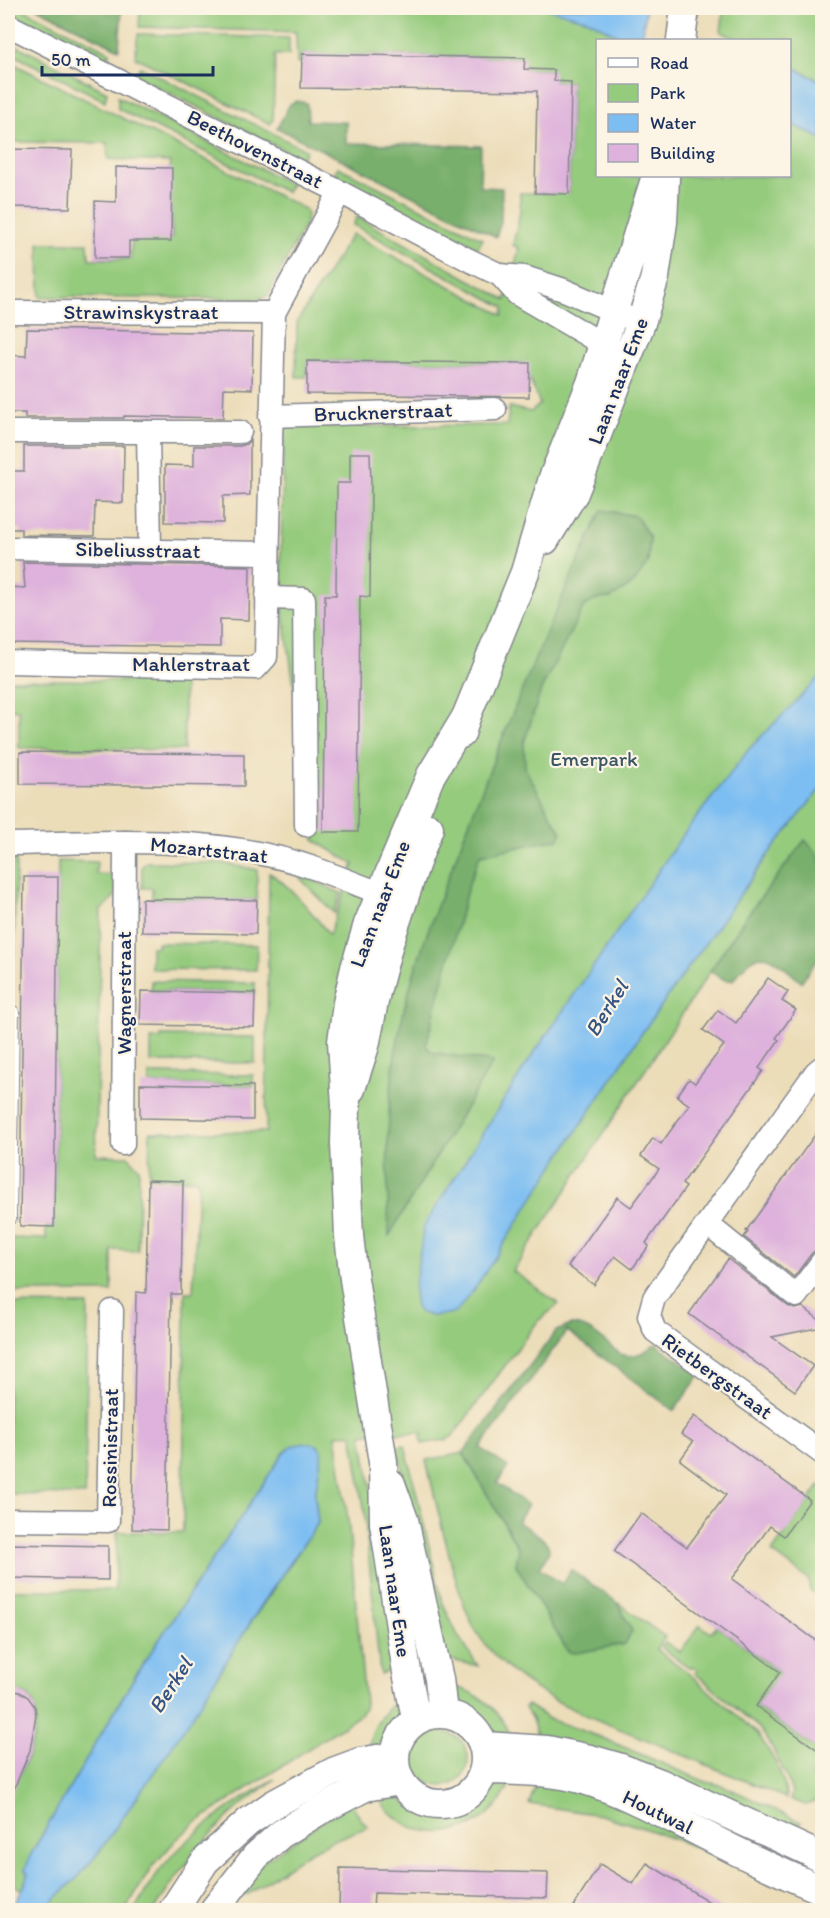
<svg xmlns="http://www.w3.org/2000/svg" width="830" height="1918" font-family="Itim,sans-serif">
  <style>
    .green { fill: #95cb7d; stroke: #587d6e; stroke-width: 1.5 }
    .forest { fill: #78af6c; stroke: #4a6f65; stroke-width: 1.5 }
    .water { fill: #7dbef2; stroke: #4c76a8; stroke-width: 1.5 }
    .building { fill: #deb2dc }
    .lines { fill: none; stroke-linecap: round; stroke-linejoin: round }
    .service-casing { stroke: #84868c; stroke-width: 14 }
    .minor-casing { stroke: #84868c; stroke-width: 25 }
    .tertiary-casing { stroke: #84868c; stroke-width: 31 }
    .service { stroke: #fff; stroke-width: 12 }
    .minor { stroke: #fff; stroke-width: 22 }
    .tertiary { stroke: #fff; stroke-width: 28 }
    .labels { text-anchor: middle; stroke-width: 4.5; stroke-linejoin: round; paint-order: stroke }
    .street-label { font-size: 21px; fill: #1b2f5e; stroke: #fcf5e5 }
    .park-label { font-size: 21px; fill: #3a5666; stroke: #fcf5e5 }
    .water-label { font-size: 22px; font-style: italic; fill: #345383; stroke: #fcf5e5 }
  </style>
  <rect width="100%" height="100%" fill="#fcf5e5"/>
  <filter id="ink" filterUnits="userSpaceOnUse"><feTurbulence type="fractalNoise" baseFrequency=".0167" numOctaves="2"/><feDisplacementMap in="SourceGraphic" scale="12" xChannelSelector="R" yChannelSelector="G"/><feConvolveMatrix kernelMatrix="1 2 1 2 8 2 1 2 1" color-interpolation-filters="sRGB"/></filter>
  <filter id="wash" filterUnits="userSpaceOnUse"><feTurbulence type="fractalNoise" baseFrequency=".008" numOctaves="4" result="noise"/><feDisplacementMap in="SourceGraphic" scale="24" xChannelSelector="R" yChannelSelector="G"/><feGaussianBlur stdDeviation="1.35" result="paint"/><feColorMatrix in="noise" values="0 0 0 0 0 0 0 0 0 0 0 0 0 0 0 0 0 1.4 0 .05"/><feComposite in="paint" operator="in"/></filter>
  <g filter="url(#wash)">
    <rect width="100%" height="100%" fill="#ecddb9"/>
    <g class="green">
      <polygon points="8,8 21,8 110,52 106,62 8,13"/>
      <path d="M140 8H638L633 40H598V176H790V123L822 139V938L779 948 713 967 513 1271 559 1304 538 1321 453 1436 446 1440 422 1444 421 1436 423 1433 362 1434 400 1667 380 1674 364 1508 352 1434 336 1435 349 1528 365 1703 364 1709 357 1717 195 1823 176 1840 152 1867 125 1910H52L47 1906 78 1877 88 1864 318 1523 315 1495 322 1451 292 1446 283 1454 137 1673 31 1854 25 1870 29 1872 22 1891 8 1879C8 1859 8 1839 8 1819 8 1812 6 1803 8 1796 9 1788 18 1780 21 1772 32 1749 54 1688 8 1692V1590H115L117 1532H183L185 1292H193L198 1186 197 1180 149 1177 150 1132H266L269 873C286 881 318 919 329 935L354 864 314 840 315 828 280 590 284 427 507 425 509 407 531 412 540 404 523 363 307 361V377H296L297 322 352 234 503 315 504 307 353 225 357 217 506 300 519 248 513 245 520 212V193H569L571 82 554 81 553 70 524 69V58L302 54 301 63H297L296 32 139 27Z"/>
      <polygon points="724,8 822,8 822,82 790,66 790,40 739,40 721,32"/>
      <polygon points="138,34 289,38 289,55 275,55 273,120 270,124 135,57"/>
      <polygon points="8,41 107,92 105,101 8,52"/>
      <polygon points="8,61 305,209 307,214 306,223 267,296 257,299 40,297 39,243 88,243 89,259 130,259 132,241 172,239 170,162 108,159 107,143 8,142"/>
      <polygon points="140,67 306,150 302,159 135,76"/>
      <polygon points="118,97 291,184 286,192 118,109"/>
      <polygon points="338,167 483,239 478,248 333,175"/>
      <polygon points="8,680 184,681 184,750 19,748 19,710 8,709"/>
      <polygon points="8,860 16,860 14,952 8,952"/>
      <polygon points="58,861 97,862 96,874 116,875 116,895 101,910 96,1155 128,1156 139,1168 138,1251 112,1250 112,1292 8,1292 8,1238 46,1239 46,1227 54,1227"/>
      <polygon points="146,862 220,863 254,869 257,870 257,900 152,899 152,888 142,888 142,866"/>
      <polygon points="301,875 341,893 334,913 300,878"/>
      <polygon points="157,943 257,945 256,970 151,969 151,947 157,947"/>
      <polygon points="151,981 255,983 255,993 151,991"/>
      <polygon points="161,1036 255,1037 255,1063 151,1062 151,1039 160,1039"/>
      <polygon points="149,1074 253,1075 253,1086 149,1084"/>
      <polygon points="8,1304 88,1305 85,1495 8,1494"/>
      <polygon points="405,1445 442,1601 458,1636 478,1666 445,1659 397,1447"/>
      <path d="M463 1453 519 1549 516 1565 632 1631 617 1602 665 1637 656 1649 685 1670 757 1733C770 1751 786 1776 786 1798 742 1780 697 1761 652 1742 587 1715 510 1692 473 1626 466 1613 462 1598 457 1584 445 1543 436 1502 426 1460Z"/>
      <polygon points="820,1485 822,1487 822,1580 814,1593 810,1590 808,1579 772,1552"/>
      <path d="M700 1625 711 1633 717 1626 781 1673 756 1706 822 1753V1757L810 1776 822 1785C822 1799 817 1802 805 1805L790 1799 792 1793 787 1777 769 1742 760 1729 695 1673 698 1670 692 1666 690 1668 661 1647 665 1642 680 1652Z"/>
      <path d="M452 1686C480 1693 498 1708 510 1734L500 1735 465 1706Z"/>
      <path d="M399 1698C400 1703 403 1709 402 1713 399 1727 380 1745 368 1752 370 1730 382 1712 399 1698Z"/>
      <polygon points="527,1705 549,1719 600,1737 706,1782 722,1785 801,1822 793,1838 539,1742 532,1719 525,1708"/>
      <circle cx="441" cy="1759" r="27"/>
      <path d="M275 1779C263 1789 250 1798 238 1808 208 1834 175 1876 155 1910H134C144 1895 153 1877 165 1864 196 1828 235 1803 275 1779Z"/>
      <polygon points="538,1779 570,1784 774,1875 770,1884 732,1863 677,1840 637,1826 600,1815 529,1804"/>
      <path d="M511 1780C491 1840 409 1853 377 1795L394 1796 421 1812 445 1816 472 1806 492 1788Z"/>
      <polygon points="351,1802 360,1818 368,1827 331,1841 309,1852 248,1894 242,1895 257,1866"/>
    </g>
    <g class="forest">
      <polygon points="37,8 122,8 119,49"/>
      <polygon points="296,101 307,103 308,121 346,122 346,143 481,146 480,187 502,188 501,222 496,237 277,128 290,104"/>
      <path d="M602 510 636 516 650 538 648 563 633 584 611 598 598 599 584 606 541 690 524 743 525 768 552 817 562 832 558 839 480 855 468 886 426 1045 431 1052 493 1062 389 1236C387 1180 386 1125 393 1069 403 988 435 911 464 836 506 726 551 617 602 510Z"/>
      <path d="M805 840 822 859V953L801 982C770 955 762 942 733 980H725L710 971 745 918Z"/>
      <path d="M571 1325C589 1324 606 1343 620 1354 635 1359 644 1352 656 1344L700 1375 674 1411 567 1331 480 1448 508 1467 497 1483 528 1505 517 1522C526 1527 551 1540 549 1551 548 1556 542 1563 539 1568L562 1584 571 1570 617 1602 632 1631 625 1644 576 1653 568 1652 516 1565 519 1549 463 1453 556 1331Z"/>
    </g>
    <g class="water">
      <polygon points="544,8 646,8 642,40 626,40 589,20"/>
      <polygon points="790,66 822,82 822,139 790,123"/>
      <polygon points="822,675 822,787 768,855 644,1030 558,1159 476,1287 456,1312 442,1315 431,1316 419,1312 416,1306 414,1291 424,1226 526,1065 680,839 750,748"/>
      <polygon points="306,1443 317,1445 322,1451 315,1495 318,1523 262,1604 188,1723 99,1852 78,1877 43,1910 11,1910 22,1891 29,1873 25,1870 31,1854 137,1673 283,1454 292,1446"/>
    </g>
    <g id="blocks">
      <g class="building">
        <polygon points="302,54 525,58 524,69 554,70 554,81 571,82 569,194 535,193 537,91 301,88"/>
        <polygon points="8,149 72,150 70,208 8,207"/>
        <polygon points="116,167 172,168 171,241 129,241 129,258 95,258 95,201 116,202"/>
        <polygon points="27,329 253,333 252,389 224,388 223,418 124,416 124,418 25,418 25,413 8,413 8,355 26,356"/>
        <polygon points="307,361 530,363 529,397 307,394"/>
        <polygon points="250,440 250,495 223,496 223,523 165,522 165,465 194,466 194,446 240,446 246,444"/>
        <polygon points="24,446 124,446 123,503 95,502 94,536 21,535 21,529 8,529 8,471 24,471"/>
        <polygon points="350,453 370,453 371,483 370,597 360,596 358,832 323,832 325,595 336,595 337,483 350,483"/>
        <polygon points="23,562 250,566 249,620 220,619 220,647 8,644 8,587 25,588"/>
        <polygon points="20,752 244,754 244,786 20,784"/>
        <polygon points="24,877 58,877 54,1227 20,1226"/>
        <polygon points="142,899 257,900 256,934 142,932"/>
        <polygon points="768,978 788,992 782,1001 796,1010 776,1038 779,1040 759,1068 763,1071 682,1184 686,1187 646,1243 649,1246 632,1269 615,1256 594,1285 568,1266 617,1197 631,1207 659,1169 641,1156 653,1138 661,1144 689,1105 677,1096 689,1079 695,1083 724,1045 703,1030 718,1010 736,1023"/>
        <polygon points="141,991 255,993 254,1027 140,1025"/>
        <polygon points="140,1084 253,1086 253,1120 140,1118"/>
        <polygon points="822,1125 822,1249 816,1250 812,1253 794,1277 744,1237 748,1232 746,1231"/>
        <polygon points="148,1180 183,1181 181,1294 171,1294 167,1530 132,1529 136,1292 146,1293"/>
        <polygon points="728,1259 788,1306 795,1309 803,1307 822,1322 822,1327 772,1337 813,1366 795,1391 689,1314"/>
        <polygon points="694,1416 810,1500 784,1536 770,1526 732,1579 822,1645 822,1753 756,1706 780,1672 614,1551 641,1513 687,1547 726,1495 680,1460 693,1442 681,1434"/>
        <polygon points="8,1544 108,1546 108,1580 8,1578"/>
        <polygon points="8,1690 20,1692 28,1697 35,1707 36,1715 30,1750 8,1804"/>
        <polygon points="647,1863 724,1911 571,1911 600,1864 633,1884"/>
        <polygon points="340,1868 548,1873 547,1898 374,1893 373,1911 339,1911"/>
      </g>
    </g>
  </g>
  <g filter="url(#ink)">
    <use href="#blocks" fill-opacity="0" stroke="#84868c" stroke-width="1.5"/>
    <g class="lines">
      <g class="service-casing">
        <polyline id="service" points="8,1012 13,1012 10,1218 8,1218"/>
      </g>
      <g class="minor-casing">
        <g id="minor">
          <polyline points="8,25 340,192 467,259 500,275"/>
          <polyline points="8,312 274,313"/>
          <polyline points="616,352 517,294 500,275 524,277 564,290 641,323"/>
          <polyline points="270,416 495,409"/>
          <polyline points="8,432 240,432"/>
          <polyline points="148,432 150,550"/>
          <polyline points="8,548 268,553"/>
          <polyline points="267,598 304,599 306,825"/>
          <polyline points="8,662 256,668 266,657 274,313 340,192"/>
          <path d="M8 844C93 843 183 836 267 855 312 864 353 884 396 899"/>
          <polyline points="822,1067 816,1072 654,1298 649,1316 655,1331 822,1453"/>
          <polyline points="123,1144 125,842"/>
          <polyline points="707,1224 796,1296 822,1262"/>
          <polyline points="8,1520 108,1521 112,1311"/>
        </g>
      </g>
      <g class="tertiary-casing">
        <g id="tertiary">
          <polyline points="681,40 685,8"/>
          <polyline points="545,540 574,493 641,323 655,277 663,222 665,178"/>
          <polyline points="461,734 466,717 525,572 553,478 591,383 656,176"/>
          <polyline points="351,1089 365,1046 376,992 389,943 415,865 429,828"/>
          <polyline points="391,1484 404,1520 439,1679 443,1713"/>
          <circle cx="440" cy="1759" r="45"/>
          <polyline points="416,1719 407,1672 384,1523 383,1462 354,1279 349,1236 345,1143 346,1105 342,1042 347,1003 355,968 368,924 431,775 466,717"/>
          <polyline points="484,1746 547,1750 590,1759 621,1768 660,1783 808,1851 822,1859"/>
          <path d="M484 1770C517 1771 552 1770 584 1780 626 1793 663 1814 701 1833 741 1854 781 1873 822 1890"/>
          <polyline points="173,1910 205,1861 248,1822 274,1804 333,1772 360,1762 394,1756"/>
          <polyline points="214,1910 256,1856 281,1834 317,1812 365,1787 400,1781"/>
        </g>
      </g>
      <use href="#service" class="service"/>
      <use href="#minor" class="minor"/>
      <use href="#tertiary" class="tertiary"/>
    </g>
  </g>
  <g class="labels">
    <g class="street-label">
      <text transform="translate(255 149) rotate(27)" y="7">Beethovenstraat</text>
      <text x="141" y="319">Strawinskystraat</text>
      <text transform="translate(618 381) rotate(-69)" y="7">Laan naar Eme</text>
      <text transform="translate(383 412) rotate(-2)" y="7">Brucknerstraat</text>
      <text transform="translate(138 550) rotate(1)" y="7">Sibeliusstraat</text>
      <text x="191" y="671">Mahlerstraat</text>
      <text transform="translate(209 850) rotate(6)" y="7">Mozartstraat</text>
      <text transform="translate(380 904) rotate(-69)" y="7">Laan naar Eme</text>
      <text transform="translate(124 993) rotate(-90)" y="7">Wagnerstraat</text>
      <text transform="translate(717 1376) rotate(36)" y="7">Rietbergstraat</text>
      <text transform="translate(110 1448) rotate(-89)" y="7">Rossinistraat</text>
      <text transform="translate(395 1591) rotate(82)" y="7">Laan naar Eme</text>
      <text transform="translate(658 1812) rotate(26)" y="7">Houtwal</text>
    </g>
    <g class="park-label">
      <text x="594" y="766">Emerpark</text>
    </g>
    <g class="water-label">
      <text transform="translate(606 1008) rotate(-58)" y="8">Berkel</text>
      <text transform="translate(170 1685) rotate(-57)" y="8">Berkel</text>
    </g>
  </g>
  <rect width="830" height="1918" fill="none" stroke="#fcf5e5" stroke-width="30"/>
  <rect x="596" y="39" width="195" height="138" fill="#fcf5e5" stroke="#a2a6af" stroke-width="1.5"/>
  <rect x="608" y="58" width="30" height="9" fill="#ffffff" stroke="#a2a6af" stroke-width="1.5"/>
  <text x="650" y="69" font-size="18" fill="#1b2f5e">Road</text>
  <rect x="608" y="84" width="30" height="18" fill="#95cb7d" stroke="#a2a6af" stroke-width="1.5"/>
  <text x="650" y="99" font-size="18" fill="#1b2f5e">Park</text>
  <rect x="608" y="114" width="30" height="18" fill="#7dbef2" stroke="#a2a6af" stroke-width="1.5"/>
  <text x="650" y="129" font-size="18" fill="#1b2f5e">Water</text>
  <rect x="608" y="144" width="30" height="18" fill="#deb2dc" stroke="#a2a6af" stroke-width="1.5"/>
  <text x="650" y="159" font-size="18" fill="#1b2f5e">Building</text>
  <path d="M42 66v9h171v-9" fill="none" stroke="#1b2f5e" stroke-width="3"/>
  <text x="51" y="66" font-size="18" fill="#1b2f5e" stroke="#fcf5e5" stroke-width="4.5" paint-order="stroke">50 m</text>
</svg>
